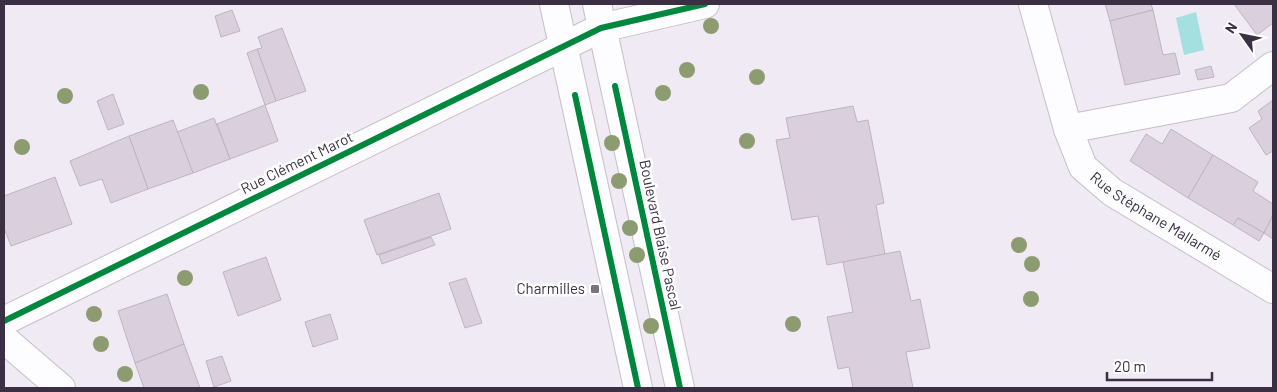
<svg xmlns="http://www.w3.org/2000/svg" width="1277" height="392" font-family="Barlow,sans-serif">
  <style>
    .water { fill: #a4e0df }
    .building { fill: #dacfdc; stroke: #bfb5c1 }
    .lines { fill: none; stroke-linecap: round; stroke-linejoin: round }
    .minor-casing { stroke: #c6becb; stroke-width: 30 }
    .tertiary-casing { stroke: #c6becb; stroke-width: 30 }
    .minor { stroke: #fdfcfe; stroke-width: 28 }
    .tertiary { stroke: #fdfcfe; stroke-width: 28 }
    .cycleway-casing { stroke: #fff; stroke-width: 9 }
    .cycleway { stroke: #00873e; stroke-width: 6 }
    .tree { fill: #8c9c70 }
    .poi-dot { fill: #7a7181; stroke: #fff; stroke-width: 2 }
    .labels { text-anchor: middle; stroke-width: 5; stroke-linejoin: round; paint-order: stroke }
    .street-label { font-size: 15px; fill: #3b3043; stroke: #fff }
    .poi-label { font-size: 15px; fill: #3b3043; stroke: #fff; text-anchor: end }
  </style>
  <rect width="100%" height="100%" fill="#f0eaf5"/>
  <polygon class="water" points="1196,12 1204,50 1184,55 1176,18"/>
  <g class="building">
    <polygon points="1105,4 1151,4 1153,10 1110,21"/>
    <polygon points="1234,4 1273,4 1273,23 1257,35"/>
    <polygon points="232,10 240,31 221,37 215,16"/>
    <polygon points="1153,10 1163,55 1175,53 1180,74 1125,85 1110,21"/>
    <polygon points="282,28 306,91 276,101 257,49 262,48 258,37"/>
    <polygon points="257,49 276,101 265,105 247,53"/>
    <polygon points="1211,66 1214,77 1198,80 1195,70"/>
    <polygon points="113,94 124,124 108,130 97,101"/>
    <polygon points="1273,100 1273,151 1266,155 1249,128 1262,119 1258,111"/>
    <polygon points="265,105 278,141 230,159 217,124"/>
    <polygon points="853,106 857,122 868,120 884,203 876,205 885,254 827,265 818,216 792,220 776,140 790,138 786,118"/>
    <polygon points="214,118 230,159 193,173 177,132"/>
    <polygon points="173,120 193,173 148,189 129,136"/>
    <polygon points="1171,129 1213,155 1188,198 1130,161 1146,134 1162,144"/>
    <polygon points="129,136 148,189 111,203 102,179 80,186 70,161"/>
    <polygon points="1213,155 1258,182 1253,191 1273,204 1273,215 1264,233 1238,218 1233,225 1188,198"/>
    <polygon points="55,177 72,224 11,246 4,228 4,196"/>
    <polygon points="439,193 451,229 377,255 364,220"/>
    <polygon points="1273,215 1273,239 1264,233"/>
    <polygon points="1238,218 1264,233 1259,241 1233,225"/>
    <polygon points="431,237 435,245 382,264 379,255"/>
    <polygon points="900,251 911,301 920,299 930,348 906,352 913,388 853,388 849,367 838,369 827,317 853,312 843,262"/>
    <polygon points="266,257 281,300 238,316 223,272"/>
    <polygon points="466,278 482,323 465,328 449,283"/>
    <polygon points="167,294 184,344 135,363 118,311"/>
    <polygon points="330,314 338,339 313,347 305,322"/>
    <polygon points="184,344 200,388 144,388 135,363"/>
    <polygon points="222,356 231,381 214,387 206,361"/>
  </g>
  <g class="lines">
    <g class="minor-casing">
      <g id="minor">
        <path id="s1" d="M1033 4 1068 129 1083 167 1112 192 1273 289"/>
        <polyline points="1068,129 1231,98 1273,66"/>
        <polyline points="4,321 601,28 705,4"/>
        <polyline points="4,339 61,388"/>
      </g>
    </g>
    <g class="tertiary-casing">
      <g id="tertiary">
        <polyline points="554,4 638,388"/>
        <polyline points="597,4 680,388"/>
      </g>
    </g>
    <use href="#minor" class="minor"/>
    <use href="#tertiary" class="tertiary"/>
    <g class="cycleway-casing">
      <g id="cycleway">
        <polyline points="615,86 680,388"/>
        <polyline points="575,95 638,388"/>
        <polyline points="4,321 601,28 705,4"/>
      </g>
    </g>
    <use href="#cycleway" class="cycleway"/>
  </g>
  <g class="tree">
    <circle cx="711" cy="26" r="8"/>
    <circle cx="687" cy="70" r="8"/>
    <circle cx="757" cy="77" r="8"/>
    <circle cx="201" cy="92" r="8"/>
    <circle cx="663" cy="93" r="8"/>
    <circle cx="65" cy="96" r="8"/>
    <circle cx="747" cy="141" r="8"/>
    <circle cx="612" cy="143" r="8"/>
    <circle cx="22" cy="147" r="8"/>
    <circle cx="619" cy="181" r="8"/>
    <circle cx="630" cy="228" r="8"/>
    <circle cx="1019" cy="245" r="8"/>
    <circle cx="637" cy="255" r="8"/>
    <circle cx="1032" cy="264" r="8"/>
    <circle cx="185" cy="278" r="8"/>
    <circle cx="1031" cy="299" r="8"/>
    <circle cx="94" cy="314" r="8"/>
    <circle cx="793" cy="324" r="8"/>
    <circle cx="651" cy="326" r="8"/>
    <circle cx="101" cy="344" r="8"/>
    <circle cx="125" cy="374" r="8"/>
  </g>
  <rect class="poi-dot" x="590" y="284" width="10" height="10" rx="2.5"/>
  <g class="labels">
    <g class="street-label">
      <text transform="translate(297 163) rotate(-26)" y="5">Rue Clément Marot</text>
      <text dy="5" stroke="none"><textPath href="#s1" startOffset="259">Rue Stéphane Mallarmé</textPath></text>
      <text transform="translate(660 235) rotate(78)" y="5">Boulevard Blaise Pascal</text>
    </g>
    <g class="poi-label">
      <text x="585" y="294">Charmilles</text>
    </g>
  </g>
  <rect width="1277" height="392" fill="none" stroke="#3b3043" stroke-width="10"/>
  <g transform="translate(1242 35) rotate(303)" stroke="#ffffff" stroke-width="4" paint-order="stroke">
  <path d="M0-4L9 19L0 12L-9 19Z" fill="#3b3043"/>
  <text y="-8" font-size="14" font-weight="bold" text-anchor="middle" fill="#3b3043">N</text>
  </g>
  <path d="M1107 372v8h105v-8" fill="none" stroke="#3b3043" stroke-width="2.5"/>
  <text x="1114" y="372" font-size="15" fill="#3b3043" stroke="#ffffff" stroke-width="4" paint-order="stroke">20 m</text>
</svg>
